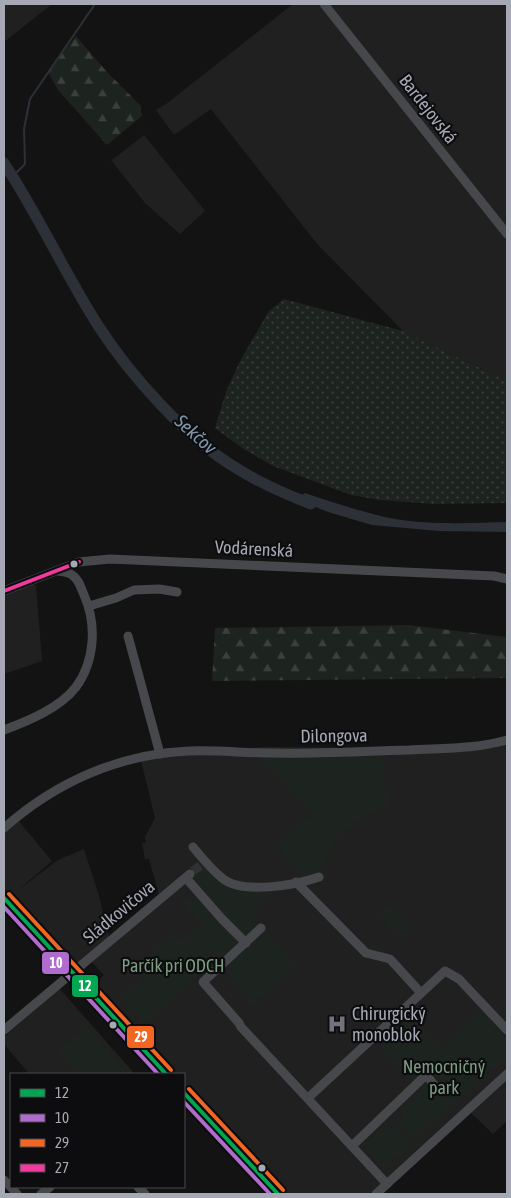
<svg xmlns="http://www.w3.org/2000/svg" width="511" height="1198" font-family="'Asap Condensed',sans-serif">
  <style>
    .built { fill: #202021 }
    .green { fill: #1d231e }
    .forest { fill: url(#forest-firs) }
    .garden { fill: url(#garden-dots) }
    .water { fill: #2b3137 }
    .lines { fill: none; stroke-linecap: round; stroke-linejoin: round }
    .stream { stroke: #2b3137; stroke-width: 2 }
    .river { stroke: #2b3137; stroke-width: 11 }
    .minor-tunnel { stroke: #303133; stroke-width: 9; stroke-dasharray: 9 4.5; stroke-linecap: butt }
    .minor { stroke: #47484c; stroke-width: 9 }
    .bus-1-casing { stroke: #0d0d0f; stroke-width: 8 }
    .bus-2-casing { stroke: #0d0d0f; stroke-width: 8 }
    .bus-3-casing { stroke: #0d0d0f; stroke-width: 8 }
    .bus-4-casing { stroke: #0d0d0f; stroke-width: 8 }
    .bus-1 { stroke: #00a651; stroke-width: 4 }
    .bus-2 { stroke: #b06ccc; stroke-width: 4 }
    .bus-3 { stroke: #f26522; stroke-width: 4 }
    .bus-4 { stroke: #f13a9d; stroke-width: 4 }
    .bus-dot { fill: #a5a9b3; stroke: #0d0d0f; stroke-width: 2 }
    .labels { text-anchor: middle; stroke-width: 4.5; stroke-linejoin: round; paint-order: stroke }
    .street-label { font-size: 18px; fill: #a5a9b3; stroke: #0d0d0f }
    .park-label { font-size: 18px; fill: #7d9c80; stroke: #0d0d0f }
    .poi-label { font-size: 18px; fill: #a5a9b3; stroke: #0d0d0f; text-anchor: start }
    .water-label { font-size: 19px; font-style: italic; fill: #7f96ab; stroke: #0d0d0f }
    .line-badge { stroke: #0d0d0f; stroke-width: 2 }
    .badge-label { font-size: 14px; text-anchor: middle; font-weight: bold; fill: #fff }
  </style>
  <defs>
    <pattern id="forest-firs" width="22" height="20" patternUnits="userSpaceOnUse" patternTransform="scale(1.25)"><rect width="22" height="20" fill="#1d231e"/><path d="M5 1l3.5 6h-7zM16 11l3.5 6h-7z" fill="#3b403c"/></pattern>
    <pattern id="garden-dots" width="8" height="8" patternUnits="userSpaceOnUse" patternTransform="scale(1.25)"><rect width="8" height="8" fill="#1d231e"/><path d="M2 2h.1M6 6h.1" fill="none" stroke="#3b403c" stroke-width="1.8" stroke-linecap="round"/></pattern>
  </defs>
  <rect width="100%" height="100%" fill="#131313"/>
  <g class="built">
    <polygon points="4,4 52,4 4,42"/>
    <polygon points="293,4 507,4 507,381 403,331 318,245 211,109 174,135 156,110 166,104"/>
    <polygon points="144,135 205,211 180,234 145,203 111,160 116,157"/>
    <polygon points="28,579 36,586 42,661 4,674 4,589"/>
    <polygon points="507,740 507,1121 493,1134 468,1110 376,1194 288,1194 184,1084 184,1074 175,1074 93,986 104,975 89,959 74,969 10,896 8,898 4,893 4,832 18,820 52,861 18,890 58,860 84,849 99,896 110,940 160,899 149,859 145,859 142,843 146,843 145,837 155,818 140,757 160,753 387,751"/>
    <polygon points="59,988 133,1072 131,1074 24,1074 27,1071 4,1044 4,1037"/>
  </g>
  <g class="green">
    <polygon points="266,747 382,748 387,797 387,807 358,819 337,838 318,877 306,881 276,844 313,815 250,748"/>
    <polygon points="206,861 235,886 284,884 249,914 298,965 252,1006 245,994 214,962 145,1025 121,999 143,979 134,969 173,933 182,943 202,925 184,903 199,893 186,878"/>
    <polygon points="390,904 412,928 401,938 379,914"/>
    <polygon points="483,1009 507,1035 507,1055 414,1140 399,1123 404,1105 421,1088 380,1045 409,1018 441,1051"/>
    <polygon points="87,1027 126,1072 123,1074 78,1074 58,1051"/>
    <polygon points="394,1127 411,1144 384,1169 368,1152 364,1145 378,1130"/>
  </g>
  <g class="forest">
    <polygon points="76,36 106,71 140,105 142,116 107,145 58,90 48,72"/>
    <polygon points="408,625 507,637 507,678 212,681 215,628"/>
  </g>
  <polygon class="garden" points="284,299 403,331 507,381 507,503 435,504 380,500 351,495 273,466 242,448 215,428 226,392 240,361 269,311"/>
  <path class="water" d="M305 493C335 503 364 513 395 519 430 525 472 523 507 522V532L439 531 372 525 328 512 296 499Z"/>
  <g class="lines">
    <polyline class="stream" points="13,176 25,164 24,129 30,99 95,4"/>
    <path class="river" d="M4 163C39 216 65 274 99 327 131 376 186 438 236 468 260 483 285 494 311 504"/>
    <polyline class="minor-tunnel" points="193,871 201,865"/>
    <g class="minor">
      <polyline points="324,4 507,234"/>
      <polyline points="4,591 79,562 110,559 494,576 507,579"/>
      <polyline points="89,606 116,598 134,590 159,589 177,592"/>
      <polyline points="128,636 160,754"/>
      <path d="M4 730C28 721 60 708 76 687 95 661 97 624 84 595 81 588 79 579 72 575 68 572 63 572 58 571"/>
      <path d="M4 828C56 782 119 754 189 751 217 750 245 753 273 753 318 754 364 751 409 750 443 748 475 749 507 740"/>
      <path d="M193 847C202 858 211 869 222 878 242 895 296 885 319 877"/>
      <polyline points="186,878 222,919 246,943"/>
      <polyline points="296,882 366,953 390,959 421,993"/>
      <polyline points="4,898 166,1074"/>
      <polyline points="261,928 203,982 239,1023 241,1027 387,1184"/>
      <polyline points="4,1030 190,874"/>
      <polyline points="420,1067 435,1086"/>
      <polyline points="184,1093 278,1194"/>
      <polyline points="308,1098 445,971 459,979 507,1030"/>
      <polyline points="352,1146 426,1075"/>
      <polyline points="4,1180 17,1194"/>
      <polyline points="138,1187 145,1194"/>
      <polyline points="41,1194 50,1187"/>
      <polyline points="376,1194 507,1074"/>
    </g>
    <g class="bus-1-casing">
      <g id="bus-1">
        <polyline points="4,898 166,1074"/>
        <polyline points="184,1093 278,1194"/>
      </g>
    </g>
    <g class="bus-2-casing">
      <g id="bus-2">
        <polyline points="4,907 158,1074"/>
        <polyline points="184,1102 270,1194"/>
      </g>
    </g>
    <g class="bus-3-casing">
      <g id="bus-3">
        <polyline points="9,894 171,1070"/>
        <polyline points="189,1089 283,1190"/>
      </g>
    </g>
    <g class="bus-4-casing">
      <polyline id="bus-4" points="4,591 79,562"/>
    </g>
    <use href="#bus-1" class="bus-1"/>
    <use href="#bus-2" class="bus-2"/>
    <use href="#bus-3" class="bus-3"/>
    <use href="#bus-4" class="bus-4"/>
  </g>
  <defs>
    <g id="hospital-bare" transform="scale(1.5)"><path d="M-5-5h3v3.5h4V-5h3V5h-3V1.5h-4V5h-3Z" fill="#72747b" stroke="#0d0d0f" stroke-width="2.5" paint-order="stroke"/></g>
  </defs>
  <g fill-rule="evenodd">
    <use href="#hospital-bare" x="337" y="1024"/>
  </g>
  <g class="bus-dot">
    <circle cx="74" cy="564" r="4.5"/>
    <circle cx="113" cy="1025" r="4.5"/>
    <circle cx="262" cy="1168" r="4.5"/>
  </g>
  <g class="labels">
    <g class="street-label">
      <text transform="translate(428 109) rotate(52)" y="6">Bardejovská</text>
      <text transform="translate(254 549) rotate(3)" y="6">Vodárenská</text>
      <text transform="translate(334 736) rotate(-1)" y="6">Dilongova</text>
      <text transform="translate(119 912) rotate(-40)" y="6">Sládkovičova</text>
    </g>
    <g class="park-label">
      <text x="173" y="972">Parčík pri ODCH</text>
      <text x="444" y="1073">Nemocničný<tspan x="444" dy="21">park</tspan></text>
    </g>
    <g class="poi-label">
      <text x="352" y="1020">Chirurgický<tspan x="352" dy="21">monoblok</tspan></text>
    </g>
    <g class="water-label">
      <text transform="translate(196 434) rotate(42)" y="7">Sekčov</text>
    </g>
  </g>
  <g class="line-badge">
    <rect x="41" y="951" width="29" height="24" rx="5" fill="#b06ccc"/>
    <rect x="71" y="974" width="28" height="24" rx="5" fill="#00a651"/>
    <rect x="126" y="1025" width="29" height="24" rx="5" fill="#f26522"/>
  </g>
  <g class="badge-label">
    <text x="56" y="968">10</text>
    <text x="85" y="991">12</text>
    <text x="141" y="1042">29</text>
  </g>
  <rect width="511" height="1198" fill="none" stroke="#a5a9b3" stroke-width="10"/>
  <rect x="10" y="1073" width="175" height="115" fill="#0d0d0f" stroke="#4a4b51"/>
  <rect x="20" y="1089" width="25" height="8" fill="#00a651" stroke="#4a4b51"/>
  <text x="55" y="1098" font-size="15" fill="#a5a9b3">12</text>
  <rect x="20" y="1114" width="25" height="8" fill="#b06ccc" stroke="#4a4b51"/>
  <text x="55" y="1123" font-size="15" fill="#a5a9b3">10</text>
  <rect x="20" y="1139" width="25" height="8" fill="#f26522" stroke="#4a4b51"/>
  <text x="55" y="1148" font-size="15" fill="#a5a9b3">29</text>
  <rect x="20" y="1164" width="25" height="8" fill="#f13a9d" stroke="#4a4b51"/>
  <text x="55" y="1173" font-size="15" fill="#a5a9b3">27</text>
</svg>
